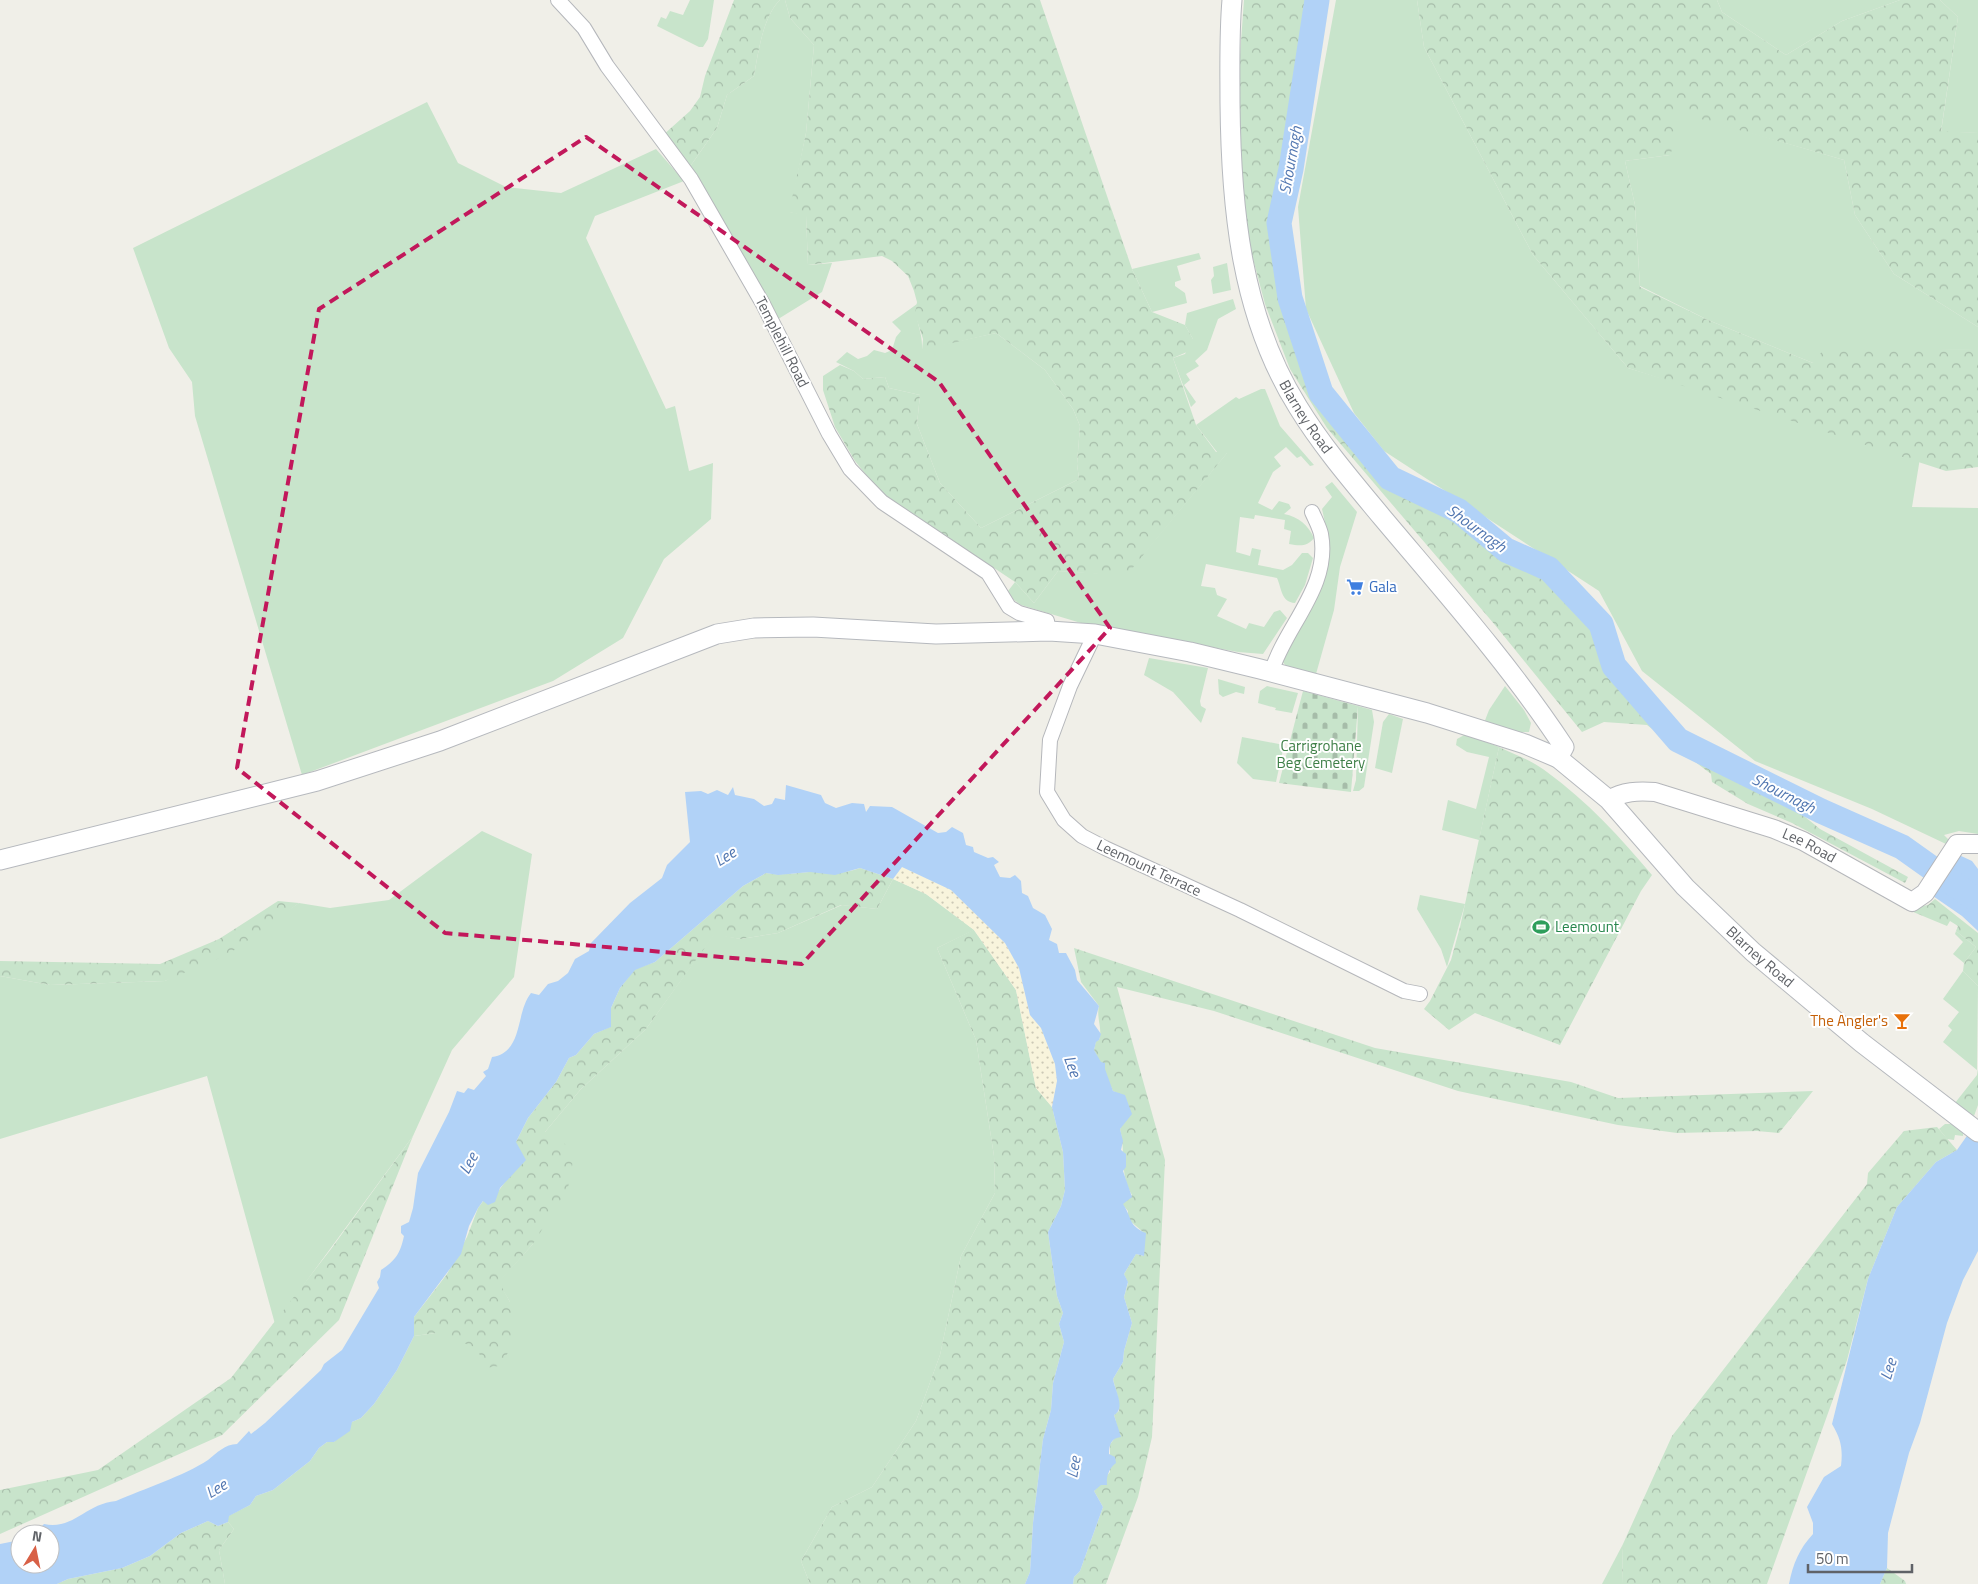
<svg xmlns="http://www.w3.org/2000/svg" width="1978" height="1584" font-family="'Titillium Web',sans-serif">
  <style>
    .grass { fill: #c8e4cb }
    .forest { fill: url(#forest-crowns) }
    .sand { fill: url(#sand-dots) }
    .cemetery { fill: url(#cemetery-stones) }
    .water { fill: #b1d2f7 }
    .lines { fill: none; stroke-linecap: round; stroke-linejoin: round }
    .river { stroke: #b1d2f7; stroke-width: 25 }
    .minor-casing { stroke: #b5b7bb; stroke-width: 16 }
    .tertiary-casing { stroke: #b5b7bb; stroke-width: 20 }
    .secondary-casing { stroke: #b6b9be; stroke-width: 21 }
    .minor { stroke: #fff; stroke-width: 14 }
    .tertiary { stroke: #fff; stroke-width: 18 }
    .secondary { stroke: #fff; stroke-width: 19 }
    .marked { fill: none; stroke: #c2185b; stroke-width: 4; stroke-dasharray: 10 6; stroke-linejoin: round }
    .labels { text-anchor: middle; stroke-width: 4; stroke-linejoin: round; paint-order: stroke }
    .street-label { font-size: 15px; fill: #5f6267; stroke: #fff }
    .shop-label { font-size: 15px; fill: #366cbe; stroke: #fff; text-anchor: start }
    .park-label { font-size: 15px; fill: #3e7f47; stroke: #fff }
    .leisure-label { font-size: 15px; fill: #27864d; stroke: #fff; text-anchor: start }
    .food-label { font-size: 15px; fill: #c56008; stroke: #fff; text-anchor: end }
    .water-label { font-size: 16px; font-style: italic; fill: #5277b1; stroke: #fff }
  </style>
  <defs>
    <pattern id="forest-crowns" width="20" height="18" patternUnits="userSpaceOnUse" patternTransform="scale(1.25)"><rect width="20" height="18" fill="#c8e4cb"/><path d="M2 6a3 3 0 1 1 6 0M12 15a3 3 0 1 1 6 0" fill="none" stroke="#a6bca9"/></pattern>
    <pattern id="sand-dots" width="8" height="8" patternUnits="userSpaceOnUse" patternTransform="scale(1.25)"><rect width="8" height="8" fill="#f8f4dc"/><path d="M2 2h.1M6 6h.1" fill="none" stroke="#ccc9b6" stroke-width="1.8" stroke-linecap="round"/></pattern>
    <pattern id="cemetery-stones" width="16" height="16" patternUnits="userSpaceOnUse" patternTransform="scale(1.25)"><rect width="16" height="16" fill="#c8e4cb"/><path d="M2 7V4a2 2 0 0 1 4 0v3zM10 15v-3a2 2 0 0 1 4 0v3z" fill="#a6bca9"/></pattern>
  </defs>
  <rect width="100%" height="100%" fill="#f0efe8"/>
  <g class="grass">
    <polygon points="690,0 714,0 708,39 703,47 699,47 657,26 661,17 666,19 670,11 683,15"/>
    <path d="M780 0H785L790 18 814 45 806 133 790 212 806 215 808 265 832 263 822 292 775 321 689 168 717 128 727 95 754 76C758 54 763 16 780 0Z"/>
    <polygon points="1336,0 1417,0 1424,47 1533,255 1628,368 1920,458 1912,507 1978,508 1978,834 1959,831 1944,835 1949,840 1946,844 1872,809 1755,761 1642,671 1599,591 1384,451 1354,413 1306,309 1298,207"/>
    <polygon points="1717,0 1900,0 1842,21 1786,55 1722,12"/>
    <polygon points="1940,0 1978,0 1978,133 1941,132 1958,17"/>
    <polygon points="427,102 458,163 506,187 561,193 656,149 684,181 595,216 586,238 666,409 675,406 689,471 713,463 711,519 664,559 623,638 553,681 302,775 195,416 192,382 169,348 133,248"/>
    <polygon points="1673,110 1844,160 1855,215 1894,274 1978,327 1978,349 1901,351 1813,363 1708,320 1640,286 1635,205 1625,161 1670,155"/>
    <polygon points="1199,253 1201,259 1177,266 1181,280 1175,282 1175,286 1185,293 1187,303 1152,312 1132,269"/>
    <polygon points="1227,263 1231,290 1213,294 1211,280 1214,276 1213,267"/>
    <polygon points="1233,299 1236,309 1218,319 1207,350 1195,361 1199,366 1186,374 1190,380 1184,385 1196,402 1191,407 1173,358 1185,354 1193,339 1185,325 1187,313"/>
    <path d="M917 304C914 320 923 331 922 349L996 333 1045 370 1073 409 1080 426 1077 464 1079 479 981 528 940 483 917 424 920 395 889 388 885 377 863 379 854 371 836 362 847 352 858 359 867 356 874 350 885 353 892 350 896 337 901 331 892 322Z"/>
    <path d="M1261 389H1265L1280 426 1314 465 1310 466 1301 456 1297 458 1286 447 1274 457 1281 466 1273 472 1258 503 1272 510 1279 501 1289 504 1291 508 1284 514C1299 517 1308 525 1314 538 1307 547 1300 546 1289 544L1291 531 1284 529 1285 520 1255 515 1254 519 1240 517 1236 552 1250 556 1252 548 1261 550 1258 565 1283 570 1292 565 1302 553H1308L1313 558 1305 585 1295 603C1281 602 1282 589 1277 578L1206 564 1201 586 1215 588 1217 595 1227 599 1217 616 1246 629 1249 623 1264 627 1274 612 1280 610 1287 618 1263 654 1238 652 1081 623 1021 605 1014 600 1008 591 1015 582 1034 603 1058 571 1126 575 1227 453 1217 452 1196 425 1236 397 1239 399Z"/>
    <polygon points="1332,482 1357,512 1340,567 1334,610 1316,674 1287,667 1282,661 1312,604 1326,527 1322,509 1332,497 1325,487"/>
    <polygon points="1149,658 1208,668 1200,701 1201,706 1206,709 1201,723 1173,692 1144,675"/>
    <polygon points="1218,679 1245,687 1244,694 1236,692 1223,697 1219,694"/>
    <polygon points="1267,686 1298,693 1292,713 1275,710 1276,708 1258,703 1260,691"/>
    <polygon points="1505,686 1524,710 1531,723 1529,732 1511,732 1484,723 1489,710"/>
    <polygon points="1358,706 1372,710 1374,722 1364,787 1359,791 1353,791 1356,780"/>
    <polygon points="1389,714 1403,719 1392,773 1375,768 1383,722"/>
    <polygon points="1466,734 1499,747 1479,840 1442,830 1448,800 1476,809 1489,757 1467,752 1456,745 1457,739"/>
    <polygon points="1242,737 1284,745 1276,782 1253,779 1237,763"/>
    <polygon points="482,831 532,854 514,977 452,1050 413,1136 275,1324 207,1076 0,1139 0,976 50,985 165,981 273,920 299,903 330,908 389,900"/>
    <polygon points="893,879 926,894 974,930 937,948 976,1040 994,1156 995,1193 961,1256 940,1355 916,1421 872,1487 832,1507 801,1561 810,1584 225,1584 219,1550 234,1529 228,1522 228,1516 250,1505 256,1496 273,1490 310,1461 319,1448 327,1442 334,1442 352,1422 361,1418 374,1404 397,1370 414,1336 436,1333 510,1302 498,1282 533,1244 545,1132 581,1089 646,1029 714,934 741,939 778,933 842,905 877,909"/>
    <polygon points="1420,895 1465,904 1447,967 1441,949 1417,909"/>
    <polygon points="1956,931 1976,947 1964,963 1953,954 1963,942 1955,934"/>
    <polygon points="1963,971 1978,986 1977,1070 1943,1042 1952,1030 1948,1026 1959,1012 1943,999"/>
    <polygon points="1945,1124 1951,1124 1963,1129 1963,1136 1955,1135 1954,1140 1947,1139 1939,1129"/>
    <polygon points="1623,1544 1622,1584 1602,1584"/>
  </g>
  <g class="forest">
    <path d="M734 0H780C763 16 758 54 754 76L727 95 717 128 689 168 662 136 690 111 700 97 705 76Z"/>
    <polygon points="785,0 1040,0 1132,269 1152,312 1185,325 1193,339 1194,349 1173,358 1196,425 1216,452 1228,452 1126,576 1058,571 1034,603 1015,582 879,491 855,461 835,427 823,390 823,376 840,365 854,371 863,379 885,377 889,388 920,395 917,424 940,483 981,528 1079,479 1077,464 1080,426 1073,409 1045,370 996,333 922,350 923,339 915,314 917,302 914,291 908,276 892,261 882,256 808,265 806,216 789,212 806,133 814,45 790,18"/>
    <polygon points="1244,0 1314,0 1277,216 1275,250 1315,391 1385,478 1435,508 1512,563 1545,575 1597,625 1611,666 1642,707 1677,741 1794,808 1820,829 1908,877 1905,883 1792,823 1748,804 1712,782 1711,774 1647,725 1604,722 1582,732 1495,625 1327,428 1290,369 1265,304 1248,240 1240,163 1240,55"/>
    <polygon points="1417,0 1717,0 1722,12 1786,55 1842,21 1900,0 1940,0 1958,17 1941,131 1978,133 1978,327 1894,274 1855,215 1844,160 1673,111 1680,129 1670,155 1625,161 1635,205 1640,287 1708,320 1813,363 1823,350 1978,349 1978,467 1946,471 1628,368 1533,255 1424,47"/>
    <path d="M1499 747C1516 755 1533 761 1547 772 1587 801 1621 838 1652 875L1641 891 1560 1045 1475 1013 1449 1030 1424 1009 1430 1001 1451 960 1460 927Z"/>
    <path d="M860 868 893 879 877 909 841 905 778 933 741 939 714 935 646 1029 581 1089 545 1132 575 1150 568 1188 533 1244 499 1282 510 1302 516 1341 499 1366 485 1368 477 1348 436 1333 414 1336V1317L447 1274 467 1237 478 1208 484 1200 497 1193 511 1174 516 1142 528 1118 556 1082 569 1058 576 1055 594 1034 610 1027 611 1008 620 988 635 969 655 962 743 886 766 873C781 876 794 873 809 872 828 872 842 875 860 868Z"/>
    <polygon points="926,894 974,930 1016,990 1036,1088 1052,1107 1063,1152 1065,1190 1061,1206 1048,1232 1057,1296 1063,1313 1059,1324 1064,1342 1053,1383 1051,1410 1043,1439 1033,1523 1030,1572 1025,1584 810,1584 801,1561 832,1507 872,1487 916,1421 940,1355 961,1256 995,1193 994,1156 976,1040 937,948 973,930"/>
    <polygon points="1935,899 1978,933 1978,986 1963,971 1964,963 1976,947 1956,931 1958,926 1950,921 1947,926 1906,909 1928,905"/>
    <polygon points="278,901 299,903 229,954 165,981 50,985 0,976 0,961 160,964 219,939"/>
    <path d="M1074 948 1375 1048 1571 1082 1618 1098 1813 1091 1779 1133 1757 1131 1677 1133 1618 1125 1458 1091 1214 1011 1117 987 1165 1160 1152 1437 1138 1497 1106 1584H1073L1074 1577 1080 1571 1103 1507 1094 1491 1110 1472V1444C1119 1435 1118 1427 1114 1415L1119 1411V1402L1113 1379 1123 1362 1124 1351 1132 1323 1124 1297 1128 1283 1124 1274 1136 1254 1144 1256 1143 1232 1128 1219V1211L1122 1204 1132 1195C1119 1173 1126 1151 1120 1129L1125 1120 1121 1095 1113 1091 1094 1050 1096 1041 1099 1040C1103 1029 1096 1018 1099 1006L1081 982Z"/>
    <polygon points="1978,1069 1978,1105 1974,1116 1955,1103 1977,1075"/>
    <polygon points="1937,1127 1957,1150 1936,1162 1897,1207 1868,1279 1847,1360 1767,1584 1622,1584 1623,1544 1672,1436 1867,1184 1868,1173 1904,1131"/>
    <polygon points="413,1136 339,1320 222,1435 0,1534 0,1490 98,1470 231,1378 331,1249"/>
    <polygon points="208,1521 218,1526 228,1522 234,1529 219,1550 225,1584 57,1584 68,1579 122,1568 150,1556 181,1533"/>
    <polygon points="1887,1568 1905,1581 1906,1584 1880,1584"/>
  </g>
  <polygon class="sand" points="902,867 951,890 1005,943 1019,968 1030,1015 1041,1028 1055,1064 1057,1081 1052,1107 1036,1088 1016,990 974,930 926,894 893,879"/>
  <polygon class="cemetery" points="1303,691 1358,706 1351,792 1279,783"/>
  <g class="water">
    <path d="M786 785 821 795 825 803 836 808 852 803 864 804 866 812 870 806 892 807 938 833 946 832 952 827 963 833 966 845 973 847 974 852 988 858 993 857 999 862 994 865 1000 877 1010 878 1015 875 1021 881 1022 893 1028 896 1033 908 1045 915 1052 929 1049 940 1057 944 1059 953H1066L1075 970 1077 980 1099 1006 1094 1024 1101 1034 1099 1040 1096 1042 1094 1050 1101 1062 1105 1063V1069L1113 1091 1125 1095 1132 1114 1120 1129 1123 1141 1121 1150 1126 1154V1167L1123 1171 1132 1197 1123 1204C1132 1217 1128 1226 1146 1233L1144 1256 1136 1254 1124 1274 1128 1282 1124 1297 1132 1323 1124 1351 1123 1362 1113 1379C1115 1391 1126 1408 1114 1415L1121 1437C1111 1438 1109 1445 1109 1454L1115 1457 1116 1463C1109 1468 1106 1477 1107 1485H1101L1094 1491 1103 1507 1080 1571 1074 1577 1073 1584H1025L1030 1572 1033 1523 1043 1439 1051 1410 1053 1383 1064 1342 1059 1324 1063 1313 1057 1296 1048 1232 1061 1206 1065 1190 1063 1152 1052 1107 1057 1081 1055 1064 1041 1028 1030 1015 1019 968 1005 943 951 890 902 867 893 879 860 868 835 875 810 872 778 875 766 873 743 886 655 962 635 970 620 988 611 1008V1027L594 1034 576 1055 569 1058 556 1082 528 1118 516 1142 526 1160 500 1188 495 1202 488 1205 483 1201 478 1208 469 1226 461 1254 414 1317V1336L397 1370 374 1404 361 1418 352 1422 350 1431 334 1442H327L319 1448 310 1461 273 1490 256 1496 250 1505 229 1516 228 1522 218 1526 208 1521 181 1533 150 1556 122 1568 68 1579 57 1584H0V1544L20 1540V1564H50V1534H29L38 1530 44 1524C74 1530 85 1504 116 1501 143 1489 184 1476 208 1460 217 1453 225 1444 237 1444L249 1431 251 1434 265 1423 321 1370 324 1364 342 1350 379 1288 377 1282 380 1277 381 1270C396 1260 400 1254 404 1236L401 1233V1226L409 1222 413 1208 418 1173 449 1112 457 1091 464 1093 468 1088 474 1090 486 1076 483 1072 488 1069 492 1057C524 1052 515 1013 531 993L539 995 548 984 558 981 568 973 575 959 589 951 591 943 630 903 662 878 667 865 690 842 685 792 701 791 708 794 717 790 728 795 733 787 735 795 754 799 764 806 772 804 775 798 785 800Z"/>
    <polygon points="1959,855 1972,861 1978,869 1978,931 1962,916 1933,896"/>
    <path d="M1978 1120V1251L1963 1280 1947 1323 1920 1423 1909 1453 1888 1533 1887 1568 1880 1584H1789C1793 1564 1799 1549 1813 1534V1523L1807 1507 1824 1477 1841 1466C1843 1449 1841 1439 1832 1424L1868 1279 1897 1207 1936 1162 1957 1150Z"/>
  </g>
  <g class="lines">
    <polyline class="river" points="1317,0 1291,169 1279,223 1290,298 1321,393 1390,478 1459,511 1506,550 1549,569 1601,624 1614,666 1678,740 1821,811 1902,847 1978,901"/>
    <g class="minor-casing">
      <g id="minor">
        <polyline points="558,0 584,28 607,66 691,179 763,304 829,434 850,469 882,502 988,573 1009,607 1019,613 1047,621 1049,631"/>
        <polyline points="1095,634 1070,686 1050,740 1047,792 1064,820 1082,836 1105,848 1240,910 1404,991 1420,994"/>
        <path d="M1271 673C1285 626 1331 587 1321 534 1319 526 1315 519 1312 512"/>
      </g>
    </g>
    <g class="tertiary-casing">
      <g id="tertiary">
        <path id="s1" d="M1609 800C1623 791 1638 791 1655 792L1774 829 1803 841 1912 902 1925 893 1957 844H1978"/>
      </g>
    </g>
    <g class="secondary-casing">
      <g id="secondary">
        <path id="s2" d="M1232 0C1229 34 1230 68 1230 103 1231 208 1241 316 1298 407 1322 446 1352 481 1381 516 1444 591 1510 665 1564 747L1558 758"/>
        <path id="s3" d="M0 860 317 781 440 741 717 634 754 628 813 627 936 634 1049 631 1095 634 1190 652 1260 669 1427 713 1525 744 1558 758 1609 800 1685 887 1753 952 1862 1043 1978 1132"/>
      </g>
    </g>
    <use href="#minor" class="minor"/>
    <use href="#tertiary" class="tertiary"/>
    <use href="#secondary" class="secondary"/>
  </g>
  <path class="marked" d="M586 137 939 382 1110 628 802 964 445 933 237 768 319 309Z"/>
  <defs>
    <g id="supermarket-bare" transform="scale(1.35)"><path d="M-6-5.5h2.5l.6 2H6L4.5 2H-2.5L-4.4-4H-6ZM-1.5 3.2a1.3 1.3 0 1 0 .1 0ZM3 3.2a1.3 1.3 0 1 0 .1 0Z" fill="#3f7fe0" stroke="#fff" stroke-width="2.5" paint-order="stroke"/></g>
    <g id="stadium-bare" transform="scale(1.35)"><path d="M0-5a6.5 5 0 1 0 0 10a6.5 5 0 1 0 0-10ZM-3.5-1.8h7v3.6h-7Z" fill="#2e9e5b" stroke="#fff" stroke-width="2.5" paint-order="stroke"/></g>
    <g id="bar-bare" transform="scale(1.35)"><path d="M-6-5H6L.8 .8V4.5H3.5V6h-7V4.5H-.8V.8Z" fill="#e8710a" stroke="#fff" stroke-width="2.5" paint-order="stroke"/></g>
  </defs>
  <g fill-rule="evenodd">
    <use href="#supermarket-bare" x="1355" y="587"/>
    <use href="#stadium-bare" x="1541" y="927"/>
    <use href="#bar-bare" x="1902" y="1021"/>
  </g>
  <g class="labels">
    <g class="street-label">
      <text transform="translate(782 342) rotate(63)" y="5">Templehill Road</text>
      <text dy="5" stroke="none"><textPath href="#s2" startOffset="431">Blarney Road</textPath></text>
      <text dy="5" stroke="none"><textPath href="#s1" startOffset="211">Lee Road</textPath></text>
      <text transform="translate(1149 868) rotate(25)" y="5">Leemount Terrace</text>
      <text dy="5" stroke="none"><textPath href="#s3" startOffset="1896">Blarney Road</textPath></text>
    </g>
    <g class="shop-label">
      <text x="1369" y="592">Gala</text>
    </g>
    <g class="park-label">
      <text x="1321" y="751">Carrigrohane<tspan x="1321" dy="17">Beg Cemetery</tspan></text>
    </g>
    <g class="leisure-label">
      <text x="1555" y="932">Leemount</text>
    </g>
    <g class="food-label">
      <text x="1888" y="1026">The Angler's</text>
    </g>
    <g class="water-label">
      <text transform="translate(1290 160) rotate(-80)" y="6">Shournagh</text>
      <text transform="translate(1477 528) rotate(36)" y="6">Shournagh</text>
      <text transform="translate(1784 793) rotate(27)" y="6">Shournagh</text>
      <text transform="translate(725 856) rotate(-32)" y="6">Lee</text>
      <text transform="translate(1073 1066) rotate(70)" y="6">Lee</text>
      <text transform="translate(468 1163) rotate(-62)" y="6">Lee</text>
      <text transform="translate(1888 1369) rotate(-73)" y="6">Lee</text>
      <text transform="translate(1073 1467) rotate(-80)" y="6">Lee</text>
      <text transform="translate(216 1488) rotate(-31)" y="6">Lee</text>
    </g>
  </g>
  <g transform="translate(35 1549) rotate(10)"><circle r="24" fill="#ffffff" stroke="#bfc0c2"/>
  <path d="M0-4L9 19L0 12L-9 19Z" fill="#d86046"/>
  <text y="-8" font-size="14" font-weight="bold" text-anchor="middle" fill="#5f6267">N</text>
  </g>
  <path d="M1808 1564v8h104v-8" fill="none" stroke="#5f6267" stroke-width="2.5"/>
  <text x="1816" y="1564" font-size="15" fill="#5f6267" stroke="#ffffff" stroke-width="4" paint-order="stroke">50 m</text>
</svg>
